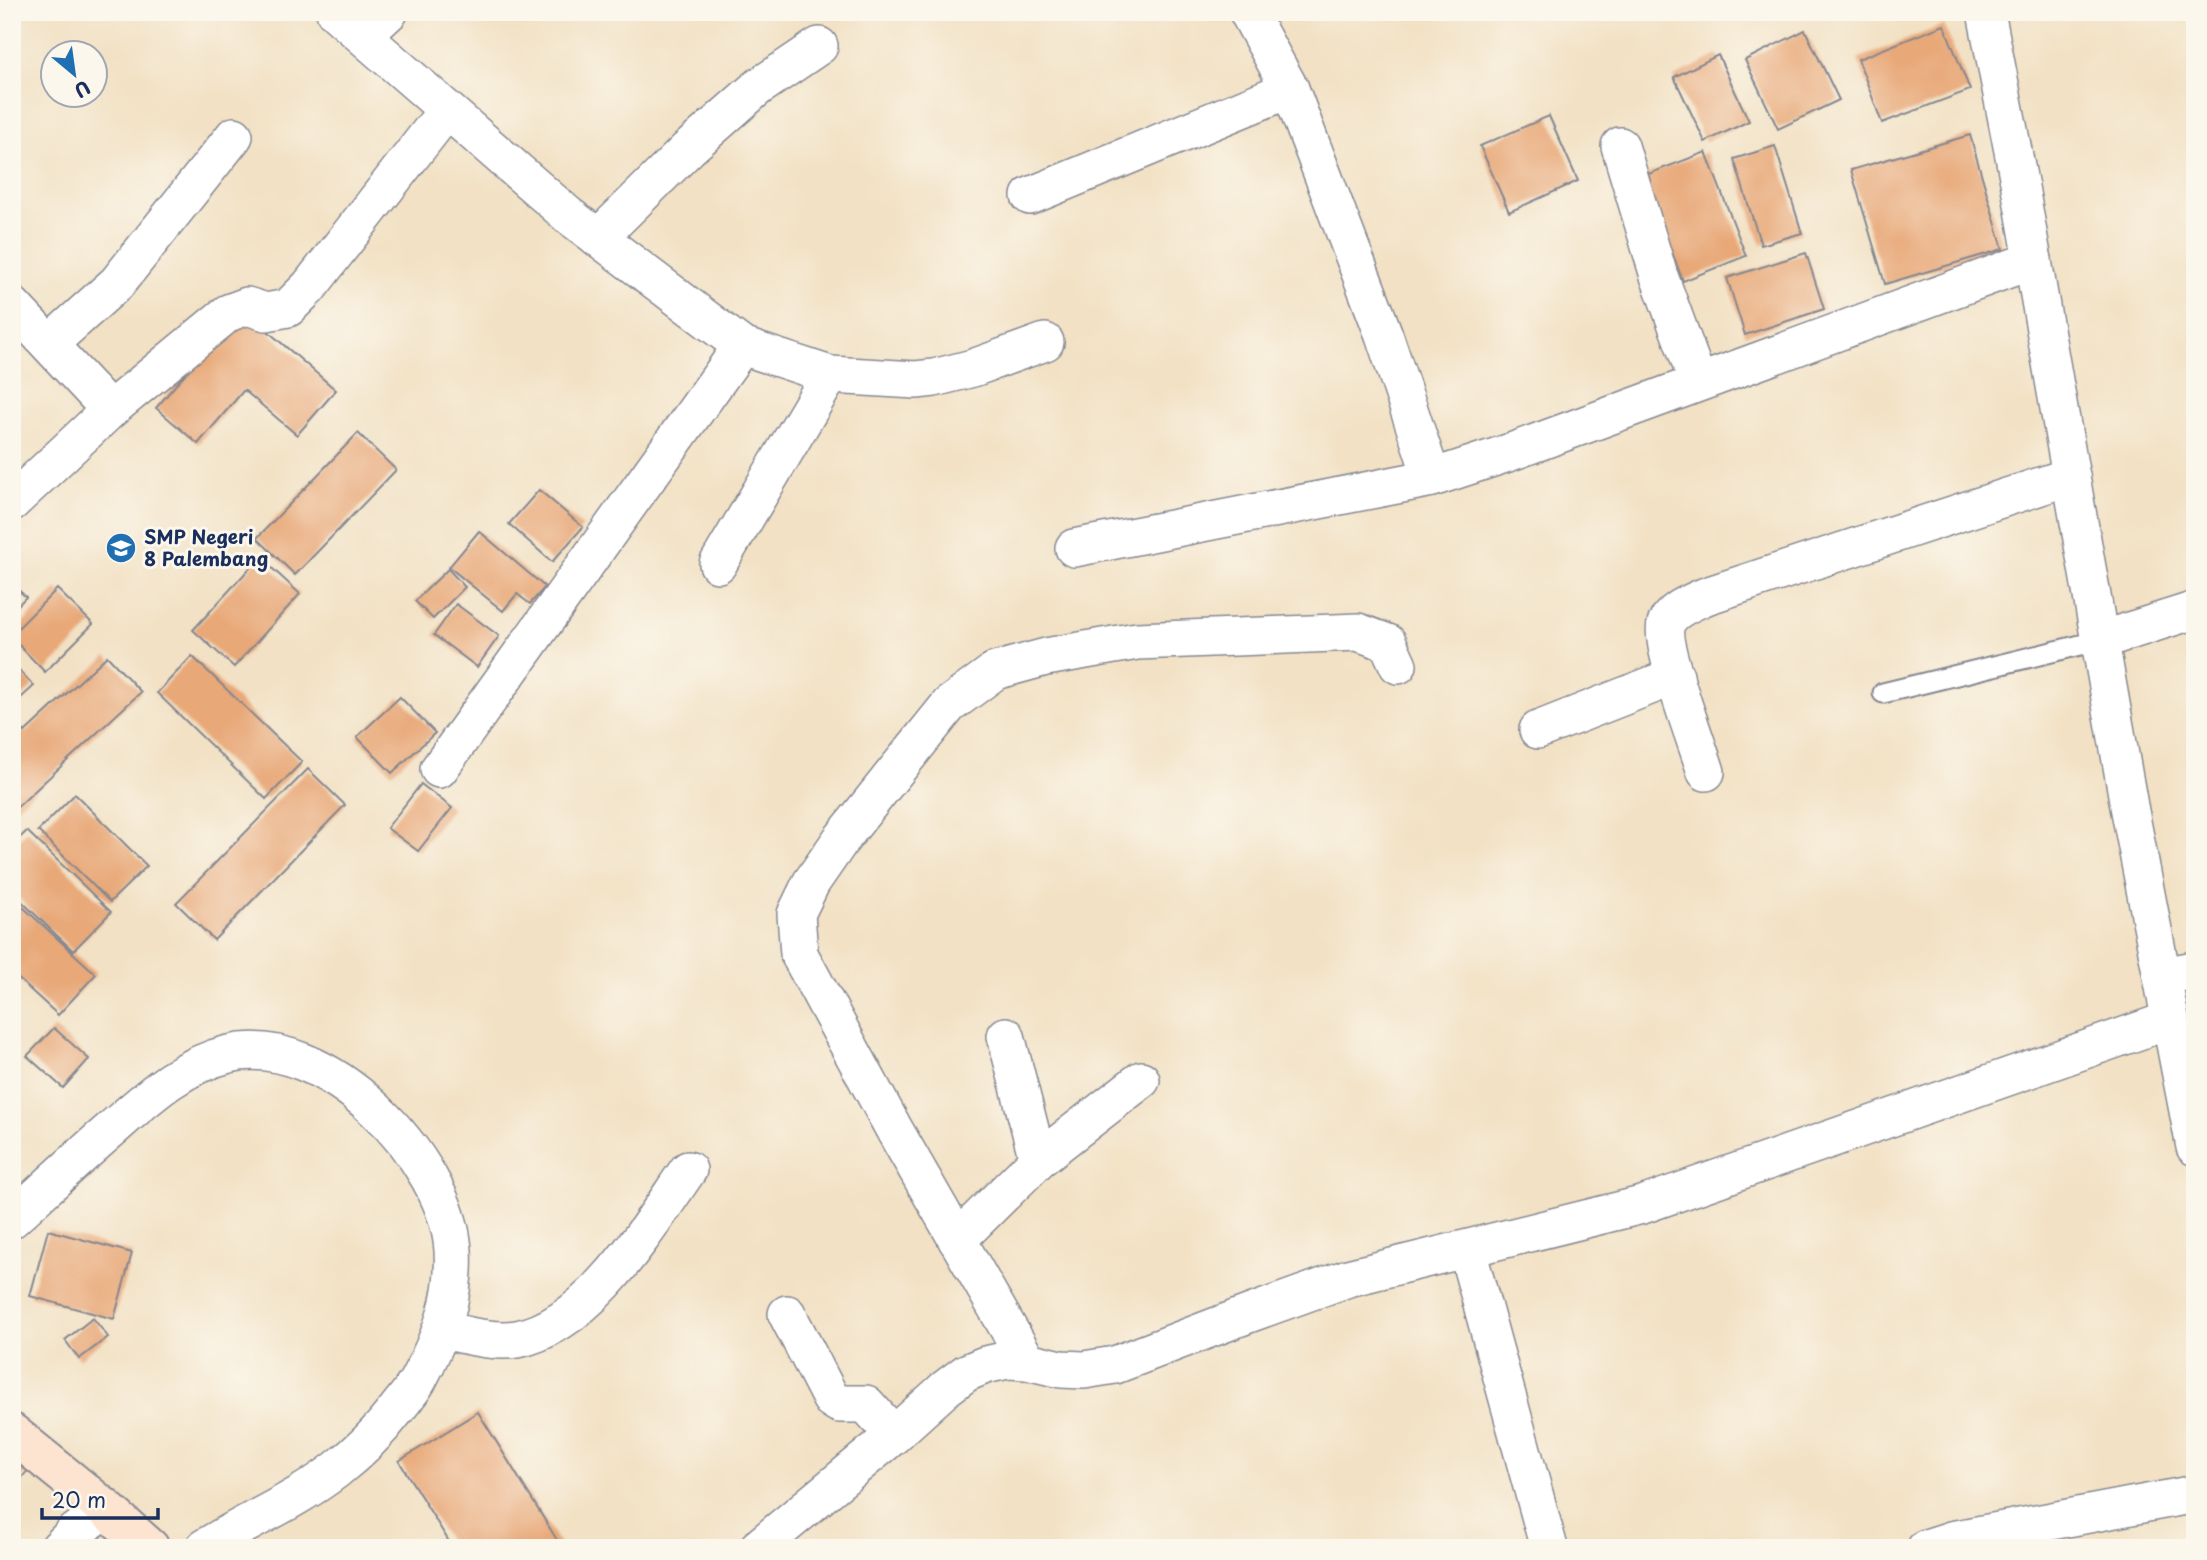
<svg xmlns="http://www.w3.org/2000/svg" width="2207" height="1560" font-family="'Playpen Sans',sans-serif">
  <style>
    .building { fill: #e8a878 }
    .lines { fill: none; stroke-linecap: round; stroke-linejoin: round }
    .lane-casing { stroke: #868891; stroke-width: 23 }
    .street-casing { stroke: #868891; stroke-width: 40 }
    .secondary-casing { stroke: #868891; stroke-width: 42 }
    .lane { stroke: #fff; stroke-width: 19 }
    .street { stroke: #fff; stroke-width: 37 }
    .secondary { stroke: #fde4d0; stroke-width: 38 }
    .labels { text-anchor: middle; stroke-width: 6; stroke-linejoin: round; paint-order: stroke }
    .poi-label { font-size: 19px; font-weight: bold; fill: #1b2f5e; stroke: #fbf7ec; text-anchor: start }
  </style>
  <rect width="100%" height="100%" fill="#fbf7ec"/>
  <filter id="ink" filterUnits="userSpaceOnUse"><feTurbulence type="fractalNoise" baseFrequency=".0143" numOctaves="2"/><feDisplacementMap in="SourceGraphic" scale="14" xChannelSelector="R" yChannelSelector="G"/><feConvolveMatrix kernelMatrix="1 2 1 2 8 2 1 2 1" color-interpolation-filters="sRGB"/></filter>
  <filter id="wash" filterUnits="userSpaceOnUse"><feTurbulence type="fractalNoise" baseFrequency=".00686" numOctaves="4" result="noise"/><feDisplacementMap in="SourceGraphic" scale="28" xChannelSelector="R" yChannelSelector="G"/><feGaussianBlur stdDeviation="1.57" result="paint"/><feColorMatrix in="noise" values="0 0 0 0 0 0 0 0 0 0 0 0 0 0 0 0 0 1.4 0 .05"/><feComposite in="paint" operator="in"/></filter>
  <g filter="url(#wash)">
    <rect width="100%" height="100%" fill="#f2e1c4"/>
    <g id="blocks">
      <g class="building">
        <polygon points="1944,25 1970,90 1882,123 1858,59"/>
        <polygon points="1805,30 1839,100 1778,129 1745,60"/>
        <polygon points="1718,55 1749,121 1705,142 1674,77"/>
        <polygon points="1549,116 1578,181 1509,212 1480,146"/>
        <polygon points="1970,135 2003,249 1885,284 1851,170"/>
        <polygon points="1775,146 1802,233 1761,245 1734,159"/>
        <polygon points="1706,152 1746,256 1683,281 1643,176"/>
        <polygon points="1806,253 1824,309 1745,335 1727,278"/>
        <polygon points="241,308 336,390 297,435 244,390 198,444 156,408"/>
        <polygon points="358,433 396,470 295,575 257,538"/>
        <polygon points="539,490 583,527 552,562 509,524"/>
        <polygon points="479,531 545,587 530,604 517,594 503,611 449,567"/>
        <polygon points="260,557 300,594 234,667 193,630"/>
        <polygon points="448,569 465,587 433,619 415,601"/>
        <polygon points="12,584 26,597 12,611"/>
        <polygon points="57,589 93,624 45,672 12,638 12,634"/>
        <polygon points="456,604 499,636 477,667 434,635"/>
        <polygon points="107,656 141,692 12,812 12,718 25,732"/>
        <polygon points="192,656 302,762 266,799 157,693"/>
        <polygon points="12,663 34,686 12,706"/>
        <polygon points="400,697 435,733 392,773 357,737"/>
        <polygon points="308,769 345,805 214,940 176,903"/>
        <polygon points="421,784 452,808 418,851 387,828"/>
        <polygon points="75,794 147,866 110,902 38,831"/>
        <polygon points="27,831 111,912 73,951 12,892 12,845"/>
        <polygon points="12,897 96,974 58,1015 12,973"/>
        <polygon points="54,1028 89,1059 63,1088 27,1056"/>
        <polygon points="48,1230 132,1253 114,1319 30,1296"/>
        <polygon points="93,1318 108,1337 79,1359 65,1340"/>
        <polygon points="478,1412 562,1548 453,1548 399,1461"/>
        <polygon points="12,1457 28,1470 12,1490"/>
      </g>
    </g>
  </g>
  <g filter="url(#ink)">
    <use href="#blocks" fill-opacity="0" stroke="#868891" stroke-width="2"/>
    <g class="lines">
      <g class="lane-casing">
        <polyline id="lane" points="1883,693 2101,640"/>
      </g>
      <g class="street-casing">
        <g id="street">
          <polyline points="335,12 568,215 742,346 830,375 916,380 934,378 973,368 1045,342"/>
          <polyline points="1248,12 1290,89 1384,335 1432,478"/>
          <polyline points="1986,12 2020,187 2129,806 2195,1147"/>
          <polyline points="363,36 389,12"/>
          <polyline points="1620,146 1659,276 1698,382"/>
          <polyline points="1030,196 1290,89"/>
          <polyline points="598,238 688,149 757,88 819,46"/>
          <polyline points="12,305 110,410 12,502"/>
          <polyline points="49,344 117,283 234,136"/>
          <polyline points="110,410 228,313 247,306 266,312 288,308 309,287 447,110"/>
          <polyline points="1074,548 1432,478 1511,452 2033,260"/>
          <polyline points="718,564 830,375"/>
          <polyline points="2101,640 2195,610"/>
          <polyline points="1538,730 1675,676"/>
          <polyline points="439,769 742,346"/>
          <path d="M1706 772C1698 746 1659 644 1666 624 1672 609 1693 602 1706 596L2071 476"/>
          <polyline points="2162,976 2195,970"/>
          <polyline points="1006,1036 1038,1160"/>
          <path d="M12 1219C46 1188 79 1157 114 1127 149 1096 182 1065 229 1054 325 1031 447 1159 453 1250 456 1298 440 1339 418 1380 412 1391 403 1401 396 1410 379 1432 358 1453 336 1470 296 1501 247 1521 204 1548"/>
          <polyline points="957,1240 1038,1160 1141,1080"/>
          <polyline points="1467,1250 1549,1548"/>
          <polyline points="787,1314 831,1399 839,1404 866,1404 894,1435"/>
          <path d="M443 1330C467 1335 493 1343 517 1339 591 1325 648 1227 688 1170"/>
          <polyline points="1027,1361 895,1131 799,954 796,914 811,883 840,841 891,777 949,705 995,671 1046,657 1137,641 1358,632 1388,643 1398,665"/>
          <polyline points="59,1548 75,1532 106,1509"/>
          <polyline points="758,1548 894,1435 946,1388 966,1373 985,1365 1008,1360 1027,1361 1061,1369 1084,1370 1115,1365 1251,1313 1348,1278 1642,1205 2170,1020"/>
          <polyline points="1926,1548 1951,1540 2195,1494"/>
        </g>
      </g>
      <g class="secondary-casing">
        <polyline id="secondary" points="12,1433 106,1509 150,1548"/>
      </g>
      <use href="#lane" class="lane"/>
      <use href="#street" class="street"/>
      <use href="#secondary" class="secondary"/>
    </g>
  </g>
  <defs>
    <g id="school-disc" transform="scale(1.575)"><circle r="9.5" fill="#1f6fb2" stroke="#fbf7ec"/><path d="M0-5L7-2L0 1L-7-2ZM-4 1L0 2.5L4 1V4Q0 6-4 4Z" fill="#fff"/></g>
  </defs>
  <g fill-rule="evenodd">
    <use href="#school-disc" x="121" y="548"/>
  </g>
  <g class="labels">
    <g class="poi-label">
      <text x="144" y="544">SMP Negeri<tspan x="144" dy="22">8 Palembang</tspan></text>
    </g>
  </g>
  <rect width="2207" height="1560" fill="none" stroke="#fbf7ec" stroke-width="42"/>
  <g transform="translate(74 74) rotate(151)"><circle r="33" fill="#fbf7ec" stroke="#a1a7b3" stroke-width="2"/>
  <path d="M0-5L12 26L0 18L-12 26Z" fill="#1f6fb2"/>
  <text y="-10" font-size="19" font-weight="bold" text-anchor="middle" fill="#1b2f5e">U</text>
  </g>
  <path d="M42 1508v10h116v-10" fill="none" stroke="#1b2f5e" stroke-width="3.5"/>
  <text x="52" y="1508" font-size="21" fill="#1b2f5e" stroke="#fbf7ec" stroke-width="5" paint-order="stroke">20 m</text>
</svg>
